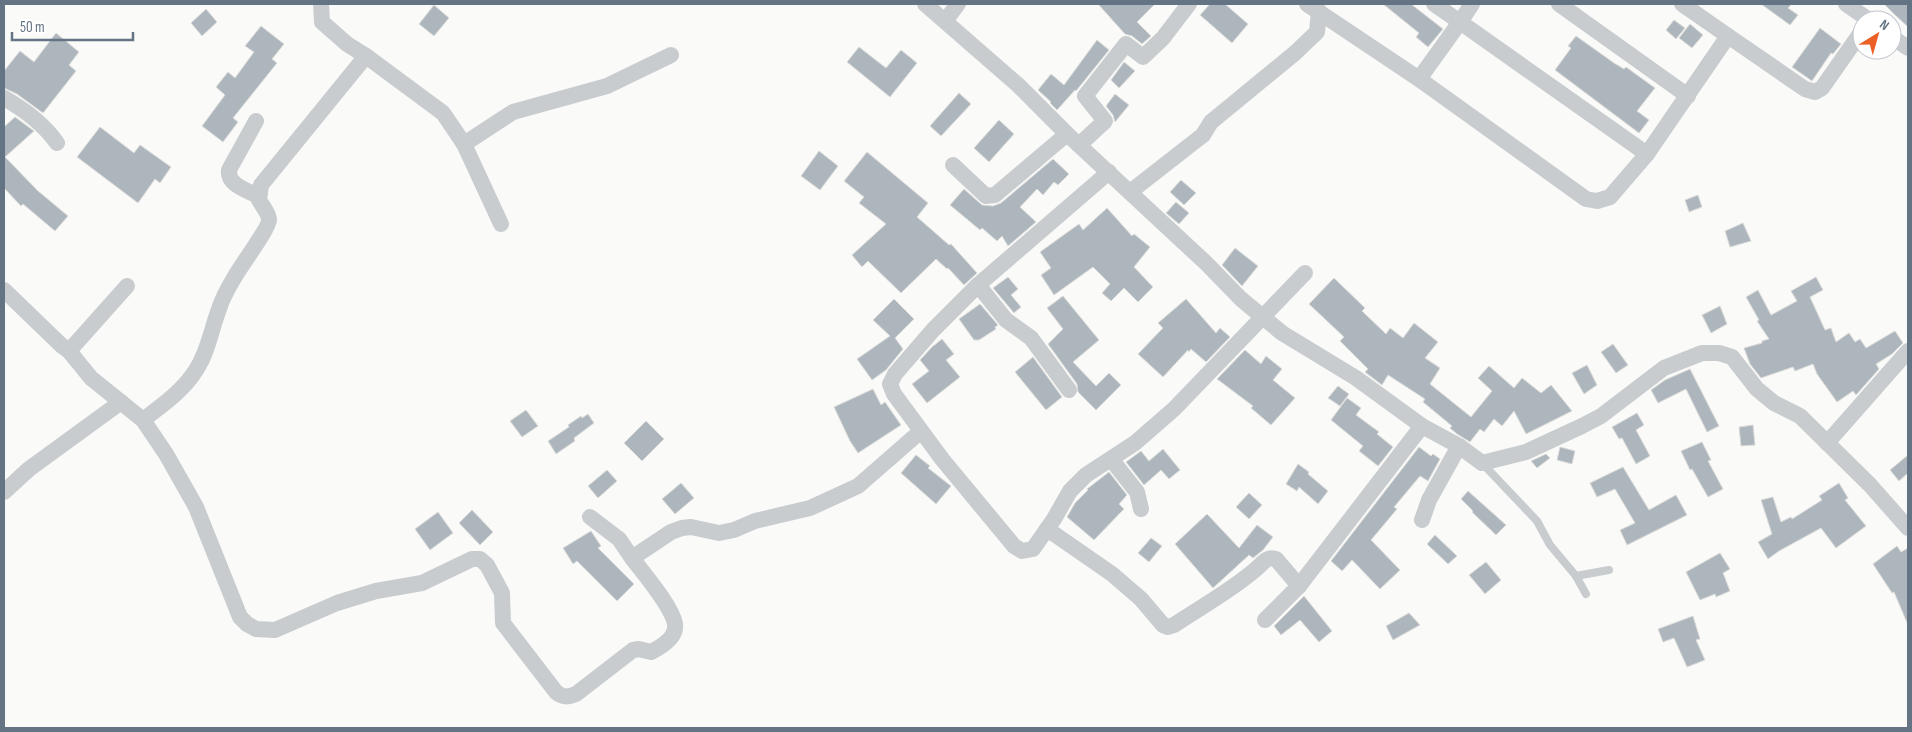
<svg xmlns="http://www.w3.org/2000/svg" width="1912" height="732" font-family="'Sofia Sans Condensed',sans-serif">
  <style>
    .building { fill: #aeb6bd; stroke: #dcdcda }
    .lines { fill: none; stroke-linecap: round; stroke-linejoin: round }
    .service { stroke: #c8cccf; stroke-width: 8 }
    .minor { stroke: #c8cccf; stroke-width: 16 }
  </style>
  <rect width="100%" height="100%" fill="#fafaf8"/>
  <g class="building">
    <polygon points="1098,4 1155,4 1137,22 1151,36 1142,44 1132,36 1125,34"/>
    <polygon points="1210,4 1225,4 1248,24 1232,43 1200,15"/>
    <polygon points="1383,4 1411,4 1443,29 1428,47 1416,37 1419,33"/>
    <polygon points="1761,4 1792,4 1788,8 1798,15 1790,25"/>
    <polygon points="1884,4 1908,4 1908,27 1893,13"/>
    <polygon points="434,5 449,18 434,36 419,24"/>
    <polygon points="206,9 217,22 202,36 191,23"/>
    <polygon points="1674,20 1685,28 1676,39 1666,30"/>
    <polygon points="1690,24 1703,35 1692,48 1679,38"/>
    <polygon points="261,26 284,44 272,59 277,63 233,118 238,122 223,142 202,126 225,95 216,87 228,72 235,78 254,52 245,46"/>
    <polygon points="1820,28 1841,44 1833,54 1831,53 1812,81 1792,67"/>
    <polygon points="56,33 79,52 69,65 76,71 43,113 17,94 4,88 4,71 20,51 34,62"/>
    <polygon points="1576,36 1614,63 1624,69 1626,67 1655,88 1637,111 1649,120 1639,133 1555,70 1571,48 1568,46"/>
    <polygon points="1097,40 1109,50 1076,91 1075,90 1057,110 1050,103 1051,102 1038,90 1051,74 1064,85"/>
    <polygon points="859,47 886,68 901,50 917,63 890,97 847,62"/>
    <polygon points="1124,62 1135,71 1119,88 1111,80"/>
    <polygon points="959,93 971,104 941,136 930,126"/>
    <polygon points="1115,94 1129,105 1115,122 1113,115 1106,106"/>
    <polygon points="15,117 34,131 5,157 38,191 68,216 55,231 23,204 21,206 4,188 4,127"/>
    <polygon points="999,120 1014,134 989,162 974,148"/>
    <polygon points="100,127 134,153 140,145 171,167 160,183 155,179 138,203 77,157"/>
    <polygon points="819,151 838,166 820,190 801,176"/>
    <polygon points="867,152 928,203 917,217 949,245 951,244 977,273 964,285 948,268 947,269 936,259 901,293 868,261 862,267 852,255 886,224 859,203 864,197 844,181"/>
    <polygon points="1053,159 1069,174 1058,185 1054,182 1043,195 1037,189 1020,207 1036,222 1008,246 1002,236 997,241 982,228 980,230 950,205 964,189 982,205 993,206 1001,203"/>
    <polygon points="1181,180 1196,193 1184,205 1170,192"/>
    <polygon points="1698,195 1702,207 1689,212 1685,200"/>
    <polygon points="1176,202 1189,213 1179,224 1166,213"/>
    <polygon points="1107,208 1132,236 1134,234 1150,247 1134,267 1153,287 1138,302 1124,288 1111,301 1102,293 1110,284 1093,267 1054,295 1041,275 1051,268 1040,252 1079,224 1083,230"/>
    <polygon points="1743,223 1751,241 1730,247 1725,231"/>
    <polygon points="1235,248 1258,266 1242,286 1222,265"/>
    <polygon points="1008,277 1018,289 1011,295 1021,307 1014,313 993,288"/>
    <polygon points="1816,277 1823,290 1810,297 1825,330 1831,328 1836,342 1849,333 1855,342 1860,339 1866,348 1895,331 1903,343 1892,354 1876,364 1879,369 1856,395 1853,391 1837,402 1817,374 1813,364 1795,371 1793,367 1761,378 1750,364 1744,348 1762,343 1762,341 1769,339 1757,321 1759,320 1746,297 1758,290 1771,315 1797,301 1791,291"/>
    <polygon points="1334,278 1365,308 1362,311 1386,334 1390,328 1403,338 1414,323 1438,342 1425,358 1440,368 1430,384 1471,417 1492,391 1478,378 1489,366 1514,388 1522,378 1541,393 1551,385 1572,411 1526,434 1514,411 1502,426 1494,419 1484,432 1480,429 1470,442 1457,434 1450,428 1452,426 1423,402 1425,399 1388,375 1382,385 1365,372 1368,369 1340,341 1344,337 1309,304"/>
    <polygon points="1063,296 1099,340 1073,362 1096,386 1109,373 1121,385 1096,410 1078,392 1077,384 1048,344 1063,329 1047,308"/>
    <polygon points="894,299 914,319 895,338 903,349 886,370 872,380 857,359 890,336 873,320"/>
    <polygon points="1186,299 1216,333 1220,328 1230,337 1206,362 1191,349 1189,352 1188,350 1163,377 1138,354 1163,328 1158,323"/>
    <polygon points="980,304 998,325 995,327 996,329 979,340 974,340 959,319"/>
    <polygon points="1720,306 1727,324 1711,333 1702,315"/>
    <polygon points="942,339 954,354 946,360 960,377 927,403 912,384 929,371 920,360 932,347"/>
    <polygon points="1613,344 1628,365 1616,373 1601,352"/>
    <polygon points="1245,350 1261,364 1266,356 1282,369 1273,380 1295,398 1271,425 1251,408 1253,406 1217,379"/>
    <polygon points="1033,357 1062,397 1046,410 1015,372"/>
    <polygon points="1587,365 1597,385 1584,394 1572,373"/>
    <polygon points="1690,369 1719,426 1707,432 1686,389 1658,403 1651,390 1665,380"/>
    <polygon points="1338,386 1349,394 1340,406 1328,398"/>
    <polygon points="873,389 881,405 885,402 901,425 858,453 850,441 834,407"/>
    <polygon points="1347,398 1361,408 1356,415 1379,432 1377,434 1393,447 1378,466 1359,451 1363,446 1331,420"/>
    <polygon points="526,410 538,426 522,437 510,421"/>
    <polygon points="1637,413 1644,425 1636,430 1650,456 1636,464 1622,438 1619,439 1612,427"/>
    <polygon points="588,414 594,423 574,438 575,441 556,454 548,441 569,427 568,425 581,416 582,418"/>
    <polygon points="646,421 664,439 642,461 624,443"/>
    <polygon points="1753,425 1755,445 1741,446 1739,427"/>
    <polygon points="1702,442 1711,460 1708,461 1723,489 1708,497 1692,469 1690,470 1681,451"/>
    <polygon points="1419,447 1431,456 1433,454 1440,459 1428,481 1420,476 1394,507 1397,509 1371,540 1400,570 1380,589 1352,560 1342,571 1331,561"/>
    <polygon points="1560,447 1575,451 1572,464 1557,460"/>
    <polygon points="1163,449 1180,470 1169,479 1161,470 1144,485 1126,462 1141,451 1149,461"/>
    <polygon points="1546,454 1550,458 1537,468 1531,461"/>
    <polygon points="916,455 930,466 928,468 951,486 936,504 901,473"/>
    <polygon points="1908,455 1908,473 1899,481 1890,470"/>
    <polygon points="1298,464 1309,472 1308,474 1328,491 1318,504 1299,487 1297,491 1286,484"/>
    <polygon points="1623,467 1649,510 1676,495 1687,515 1627,545 1620,530 1635,523 1615,489 1597,497 1590,483"/>
    <polygon points="607,470 617,481 598,498 588,486"/>
    <polygon points="1109,472 1127,495 1119,504 1124,509 1094,540 1067,517 1075,503 1088,490 1087,489"/>
    <polygon points="681,483 694,498 675,514 662,499"/>
    <polygon points="1839,483 1848,498 1845,500 1866,526 1836,548 1821,528 1779,551 1768,559 1758,542 1772,534 1761,500 1773,497 1781,522 1791,517 1792,519 1822,500 1819,496"/>
    <polygon points="1468,491 1506,525 1496,535 1472,512 1473,511 1461,499"/>
    <polygon points="1249,493 1262,505 1249,519 1236,507"/>
    <polygon points="472,510 493,532 480,545 459,523"/>
    <polygon points="438,512 453,533 430,550 415,529"/>
    <polygon points="1207,514 1239,548 1257,525 1273,537 1263,550 1253,558 1249,555 1213,588 1175,544"/>
    <polygon points="591,531 601,546 598,548 634,584 617,601 577,561 573,564 563,548"/>
    <polygon points="1435,535 1457,556 1448,564 1427,544"/>
    <polygon points="1151,538 1162,546 1149,562 1138,553"/>
    <polygon points="1897,546 1901,552 1908,548 1908,625 1894,592 1892,593 1873,564"/>
    <polygon points="1720,553 1730,569 1723,573 1730,591 1716,597 1715,594 1700,600 1686,572"/>
    <polygon points="1486,562 1501,580 1485,594 1469,575"/>
    <polygon points="1304,596 1332,631 1319,642 1300,620 1281,635 1274,626"/>
    <polygon points="1409,613 1420,625 1393,640 1386,626"/>
    <polygon points="1693,616 1700,639 1696,640 1705,660 1687,667 1674,638 1663,642 1658,629"/>
  </g>
  <g class="lines">
    <g class="service">
      <polyline points="1482,463 1537,521 1550,545 1576,576 1586,594"/>
      <polyline points="1576,576 1609,570"/>
    </g>
    <g class="minor">
      <polyline points="321,4 322,22 347,44 366,56 443,113 464,144 501,224"/>
      <polyline points="925,4 1018,85 1067,134 1207,264 1241,299 1282,333 1356,378 1422,426 1459,446 1482,463 1526,452 1582,426 1601,416 1664,368 1702,353 1719,353 1732,357 1757,389 1774,403 1800,416 1870,485 1908,528"/>
      <polyline points="1307,4 1419,79"/>
      <polyline points="1434,4 1460,22 1419,79 1586,199 1597,201 1610,197 1647,154 1728,36 1805,89 1815,92 1822,88 1862,31"/>
      <polyline points="1472,4 1460,22 1647,154"/>
      <polyline points="1559,4 1688,96"/>
      <polyline points="1682,4 1728,36"/>
      <polyline points="1846,4 1869,20"/>
      <polyline points="945,21 958,4"/>
      <polyline points="1892,37 1908,48"/>
      <path d="M4 98C25 110 43 123 57 143"/>
      <path d="M256 121 229 170C227 185 247 190 258 196"/>
      <polyline points="464,144 513,112 607,86 671,55"/>
      <polyline points="1079,145 1105,121 1085,96 1126,44 1143,57 1163,38 1189,4"/>
      <polyline points="953,165 986,196 995,195 1067,134"/>
      <polyline points="1130,192 1203,135 1211,122 1295,53 1317,32 1319,11"/>
      <polyline points="978,285 1109,172"/>
      <path d="M4 290 61 345 69 351 91 378 143 420 166 454 196 507 240 617 247 624 256 629 275 630 337 603 376 591 422 583 472 559H480L487 565 502 593 503 623 556 692C563 698 568 697 576 694L633 650 639 649 651 652C661 647 677 637 675 624 672 606 643 573 632 558"/>
      <polyline points="69,351 127,286"/>
      <polyline points="1069,390 1031,338 1006,320 978,285 933,330 895,374 890,384 894,394 942,459 1014,546 1022,551 1033,549 1054,519 1070,491 1086,475 1135,443 1174,409 1305,273"/>
      <path d="M143 420C162 405 183 391 196 370 208 352 211 330 219 309 222 299 228 288 234 278 240 267 269 228 269 220 269 213 262 206 259 200L261 185 366 56"/>
      <polyline points="1827,443 1908,351"/>
      <polyline points="1111,459 1137,492 1141,509"/>
      <polyline points="4,492 29,469 121,402"/>
      <polyline points="590,517 619,539 632,558 671,532 682,528 691,527 719,533 734,530 755,521 810,508 858,486 921,431"/>
      <polyline points="1422,520 1429,500 1459,446"/>
      <path d="M1047 529 1112 574 1141 599 1163 625 1168 627 1174 625C1201 607 1232 590 1256 569 1263 563 1267 556 1276 559L1299 586"/>
      <polyline points="1265,620 1299,586 1422,426"/>
    </g>
  </g>
  <rect width="1912" height="732" fill="none" stroke="#647484" stroke-width="10"/>
  <g transform="translate(1877 35) rotate(37)"><circle r="24" fill="#ffffff" stroke="#c1c7ce"/>
  <path d="M0-4L9 19L0 12L-9 19Z" fill="#eb6027"/>
  <text y="-8" font-size="14" font-weight="bold" text-anchor="middle" fill="#647484">N</text>
  </g>
  <path d="M12 32v8h121v-8" fill="none" stroke="#647484" stroke-width="2.5"/>
  <text x="20" y="32" font-size="15" fill="#647484" stroke="#ffffff" stroke-width="4" paint-order="stroke">50 m</text>
</svg>
